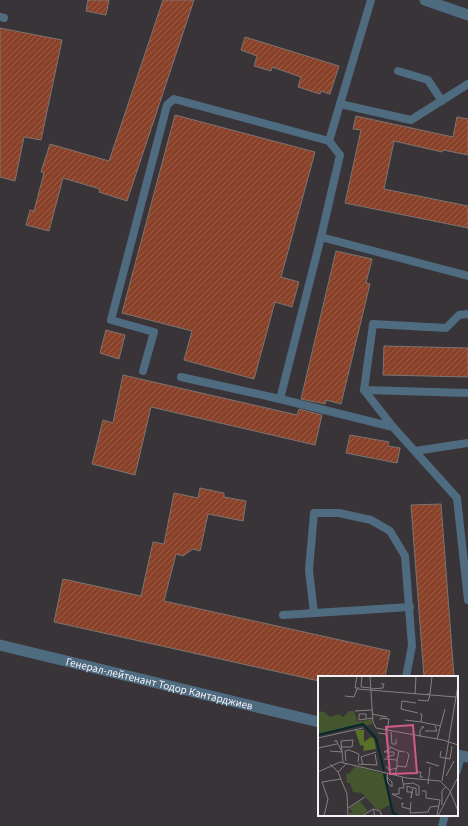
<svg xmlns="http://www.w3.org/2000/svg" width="468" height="826" font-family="'Source Sans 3',sans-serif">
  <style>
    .building { fill: url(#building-hatch); stroke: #7c7472 }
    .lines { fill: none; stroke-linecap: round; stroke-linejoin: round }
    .service { stroke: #4f6b80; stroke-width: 8 }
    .minor { stroke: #4f6b80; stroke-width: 11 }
    .tertiary { stroke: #4f6b80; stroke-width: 11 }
    .labels { text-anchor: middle; stroke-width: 4; stroke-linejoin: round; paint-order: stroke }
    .street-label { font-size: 11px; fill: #f6f3f6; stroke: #2e2a2e }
    .inset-river { fill: none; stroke: #02292b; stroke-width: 2 }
    .inset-road { fill: none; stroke: #848084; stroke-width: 1 }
    .view { fill: #d25a8a; fill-opacity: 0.15; stroke: #d25a8a; stroke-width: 2 }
    .inset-edge { fill: none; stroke: #f6f3f6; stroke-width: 2 }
  </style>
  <defs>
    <pattern id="building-hatch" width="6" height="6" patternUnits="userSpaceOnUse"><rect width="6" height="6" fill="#894229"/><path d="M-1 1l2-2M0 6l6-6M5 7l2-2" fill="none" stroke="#9a5e49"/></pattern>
  </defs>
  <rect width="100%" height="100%" fill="#383438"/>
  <g class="building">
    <polygon points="88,0 109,0 106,15 86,11"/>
    <polygon points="163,0 194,0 127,201 99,192 100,189 63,178 49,231 26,225 30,210 34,211 44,173 41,172 50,144 109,161"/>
    <polygon points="0,28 62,40 41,140 24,137 15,181 0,177"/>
    <polygon points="245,37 339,66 330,94 321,91 320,94 298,87 301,77 272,67 271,71 254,66 257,56 241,50"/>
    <polygon points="175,115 315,152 281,277 299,282 292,307 275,302 254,379 184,360 192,331 122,313"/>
    <polygon points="356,116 453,137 457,117 468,119 468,155 443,150 442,152 394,141 384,189 468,206 468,228 345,203 361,130 353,129"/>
    <polygon points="336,251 372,259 366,283 370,284 341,404 326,400 325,404 301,399"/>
    <polygon points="106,330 125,335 119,359 100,353"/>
    <polygon points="384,346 468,348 468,377 383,375"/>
    <polygon points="123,375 297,415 299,409 322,415 315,445 151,407 135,475 92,464 103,420 113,423"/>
    <polygon points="350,435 389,442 388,446 400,448 397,463 346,453"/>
    <polygon points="200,488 224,493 224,497 246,501 243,521 208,514 200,551 193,549 183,556 176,554 164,601 390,651 385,677 319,677 319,681 54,622 63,579 141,596 153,542 164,544 174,493 198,498"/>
    <polygon points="441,504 454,677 424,677 411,505"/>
  </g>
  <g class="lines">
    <g class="service">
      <polyline points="0,17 4,18"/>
      <polyline points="398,71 428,80 442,101"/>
      <polyline points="340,104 411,120 468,84"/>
      <polyline points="329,141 340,155 321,237 468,276"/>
      <polyline points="468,314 459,315 446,328 373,324 364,390 468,393"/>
      <polyline points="143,371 154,332 111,320 167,105 174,99 329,141 371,0"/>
      <polyline points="181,377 280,399 321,237"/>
      <polyline points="364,390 393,427"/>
      <polyline points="280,399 393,427 457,498 468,600"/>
      <polyline points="415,451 468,443"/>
      <polyline points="314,613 309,570 314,513 339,513 371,520 390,531 405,556 412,646 406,677"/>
      <polyline points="283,615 410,607"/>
      <polyline points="457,771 461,756"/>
      <polyline points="442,826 445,815"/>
    </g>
    <g class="minor">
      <path id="s1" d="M0 645 319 722"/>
      <polyline points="457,755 468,757"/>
    </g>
    <polyline class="tertiary" points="425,0 468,15"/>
  </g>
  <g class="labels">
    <g class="street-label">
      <text dy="4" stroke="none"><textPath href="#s1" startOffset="164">Генерал-лейтенант Тодор Кантарджиев</textPath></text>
    </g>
  </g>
  <g transform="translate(318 676)">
    <rect width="140" height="140" fill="#383438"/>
    <path d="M0 35 6 36 12 41 21 38 25 41 31 35H36L40 46 54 43V48L48 50 41 48 0 58Z" fill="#45552e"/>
    <path d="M37 54H46V66L53 61 56 63 58 73 45 75 46 70 42 69Z" fill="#577129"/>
    <path d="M37 90 66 98 72 129 62 134 58 133 44 117 35 116 32 107H29L28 97 31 98ZM42 125 50 135 43 140H31V137L35 136 31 132Z" fill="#45552e"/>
    <path class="inset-river" d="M0 59 45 48 58 62 66 95M66 98 75 137 81 140"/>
    <path class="inset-road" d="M39 0 37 12H41M44 0 43 11 53 12M52 0 55 46 58 52 125 64 140 69M53 13 65 12 66 8H63M97 18 98 0M109 18H112L114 0M27 20 36 21 39 13 138 21M100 24 110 25 112 19M98 27 84 25 83 33 100 37M37 35 54 34M54 38 69 41M102 38H104L103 46 123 50M48 43 41 44V38H48V43L55 42M62 44 63 42 71 43 69 55M87 44 103 46M107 55H119L117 50M73 56 74 68H78V63M60 57 68 58 70 70 81 75M102 61V54L106 51H103M0 62 45 52M119 63 127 33M23 71H34L35 64 23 65 24 76 25 86M0 72 19 68M12 75 24 76 18 64 16 66M123 75 122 81 132 83 134 70M68 81 76 79V76H66L73 72M66 83 79 84V90M79 84 81 75 87 76M28 85 27 75 31 74 41 78 40 86M108 86 121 90M12 88 20 96 29 118 30 140M40 88 59 89 57 78M45 89 43 81 58 76M68 90 71 94 79 92M0 96 22 86 89 102 122 105 132 115 140 135M20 96 29 87M98 96H103L102 101H105M77 99 79 90 88 91 91 79 89 76M128 100 136 85M69 101 74 106V111L70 107 69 101 70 97M124 105 140 9M86 108 95 107 101 110V119H98V112H95L93 122 94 116H89V110L95 112M110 108 112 91M104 115H108V122L122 124 119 139M84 123 74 118H81V112H86L84 101M93 126 92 137 110 136 112 131 121 130M86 128 84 127V131L92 133M124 129V115L128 110M30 132 47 121M55 133 62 135 64 140M6 140 10 123 4 106 23 103M44 140 55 133 57 140M120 140 140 101"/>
    <path class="view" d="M95 49 99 97 72 98 68 51Z"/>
    <rect width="140" height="140" class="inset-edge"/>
  </g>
</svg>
